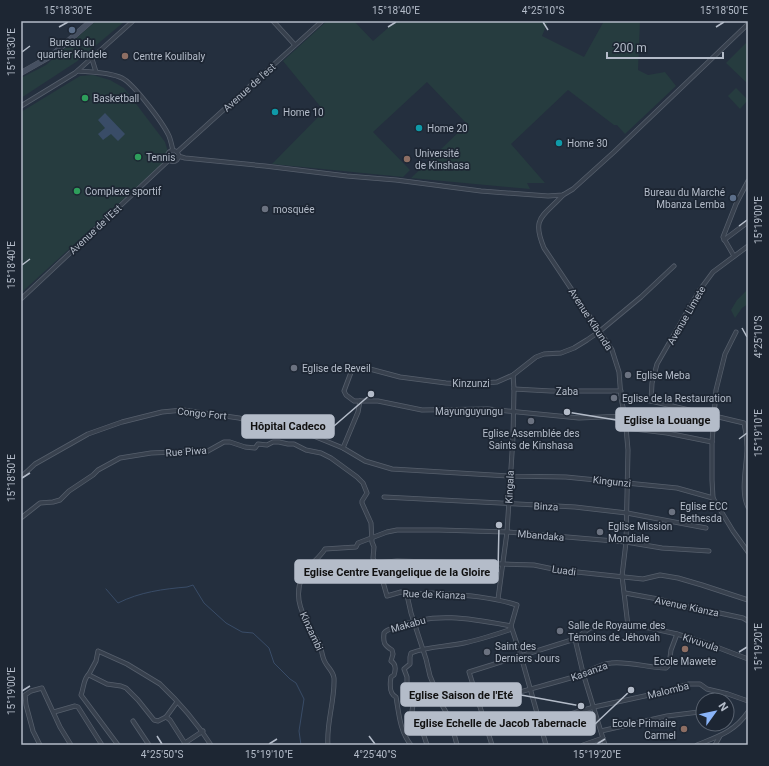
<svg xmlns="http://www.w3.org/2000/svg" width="769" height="766" font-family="Roboto,sans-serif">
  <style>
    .green { fill: #263c3f }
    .water { fill: #394c67 }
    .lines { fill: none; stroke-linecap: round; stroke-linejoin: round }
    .stream { stroke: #394c67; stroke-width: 1 }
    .street-casing { stroke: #565f6c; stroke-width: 5 }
    .secondary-casing { stroke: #565f6c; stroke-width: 6 }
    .street { stroke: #38414e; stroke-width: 3.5 }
    .secondary { stroke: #465061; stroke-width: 5 }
    .ticks { fill: none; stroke: #b4bcc9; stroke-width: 1.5 }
    .service-dot { fill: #5c6f8a; stroke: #1d2633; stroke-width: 1.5 }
    .education-dot { fill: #8d6e63; stroke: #1d2633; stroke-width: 1.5 }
    .leisure-dot { fill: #2e9e5b; stroke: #1d2633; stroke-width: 1.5 }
    .culture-dot { fill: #0f9aa8; stroke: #1d2633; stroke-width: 1.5 }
    .worship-dot { fill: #6b7280; stroke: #1d2633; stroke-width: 1.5 }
    .labels { text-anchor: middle; stroke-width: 3.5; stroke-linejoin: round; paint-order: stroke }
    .poi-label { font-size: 10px; fill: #b4bcc9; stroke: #1d2633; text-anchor: start }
    .street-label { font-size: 10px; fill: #b4bcc9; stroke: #1d2633 }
    .leader { fill: none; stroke: #b4bcc9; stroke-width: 1.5 }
    .callout-dot { fill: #b4bcc9; stroke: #1d2633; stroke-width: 1.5 }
    .callout { fill: #b4bcc9; stroke: #b4bcc9; stroke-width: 1.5 }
    .callout-label { font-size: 11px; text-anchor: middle; font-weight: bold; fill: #111 }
    .neatline { fill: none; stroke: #b4bcc9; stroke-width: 1.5 }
    .ticks-label { font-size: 10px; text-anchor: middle; fill: #b4bcc9 }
  </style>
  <rect width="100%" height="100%" fill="#242f3e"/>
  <g class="green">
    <polygon points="96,21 125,21 76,62 21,98 21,78 46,65"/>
    <polygon points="327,21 354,21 373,41 396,21 548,21 542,36 584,57 604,21 640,21 638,70 648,75 665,72 676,86 625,134 617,125 614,125 568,90 511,144 545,183 527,183 530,189 411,178 467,124 427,82 373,132 410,170 403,177 272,164 324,111 283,61"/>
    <polygon points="746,43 748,45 748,84 726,63"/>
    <polygon points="93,75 110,80 124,88 165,142 168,152 164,157 163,163 21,293 21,112 80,76"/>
    <polygon points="736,88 748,100 740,109 728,96"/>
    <polygon points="748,289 748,304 742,308 735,318 731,310 737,300"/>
  </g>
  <polygon class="water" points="105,113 125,134 118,141 111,134 103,140 98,134 105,128 98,120"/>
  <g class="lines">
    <path class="stream" d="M106 589 118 603C140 592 163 589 187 587L193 585 204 603 226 623 242 632 253 633 269 648 274 663 290 679 296 683 304 699 299 731 301 745"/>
    <g class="street-casing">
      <g id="street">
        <polyline points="273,21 295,45"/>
        <polyline points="92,59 96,72"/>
        <path d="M78 71C91 72 110 72 122 78 134 84 163 123 169 136 171 141 172 146 173 151"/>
        <polyline points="21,106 75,73 133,21"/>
        <circle cx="173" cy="156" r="5.5"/>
        <polyline points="177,152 322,21"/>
        <polyline points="178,156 185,158 265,166 347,176 396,180 481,191 548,196 563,195 573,189 614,152 748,24"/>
        <path d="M563 195C543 217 531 217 544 248L612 350 619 372 621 398 625 416 628 450 626 542 622 576 628 626"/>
        <polyline points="724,240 748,222"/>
        <polyline points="734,256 723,237 736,204 748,181"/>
        <polyline points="21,299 169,160"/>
        <polyline points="736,332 725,354 716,390 712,442 712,480 713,498 733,531 748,552"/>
        <polyline points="514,389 551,391 621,391"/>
        <path d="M621 398 651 401 744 423C746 431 747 439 747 448 747 465 740 492 748 507"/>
        <polyline points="651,401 652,383 657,364 699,291 713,272 748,246"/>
        <polyline points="625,416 579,418 488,409 422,410 378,401 354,401 346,395 344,391 353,367 366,368 400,377 446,383 469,384 497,382 513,375 536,357 544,354 561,353 574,348 587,340 600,331 641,297 674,266"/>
        <polyline points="626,428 667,433 712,442"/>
        <polyline points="343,448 358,412 360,401"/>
        <polyline points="21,477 35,464 88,434 122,422 162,412 183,410 239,418 290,431 311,435 343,448 365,461 392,469 509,476 566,477 677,488 713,498"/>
        <polyline points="384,497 575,507 627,513 706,528"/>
        <path d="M21 518 40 503 53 502 60 500 69 491 93 475 98 470 120 458 151 453 197 451 206 452 224 442H230L245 447 255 448 258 444 267 445 273 442H279L288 444H294L306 450 321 453 331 458 357 477 363 483 367 493 362 501V503L371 523 372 542 374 547 373 558 381 575 387 596 401 592C410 596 421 593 431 593 461 595 489 596 517 605L511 626 521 656 546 745"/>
        <polyline points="376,563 397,561 534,565 558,570 643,579 660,575 678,578 702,585 748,600"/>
        <polyline points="625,593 658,599 691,608 715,612 743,618 748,621"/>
        <polyline points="407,595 411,613 426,659 430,676 442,705 450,719 457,745"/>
        <polyline points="498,599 507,532 513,437 514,389 513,375"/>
        <polyline points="575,639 583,673 605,745"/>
        <path d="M89 674C83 679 84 688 81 695L118 745"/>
        <path d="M177 702 166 717 158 721 154 720 138 700 126 688 121 686 107 684 89 675V674L96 661 98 651 127 664 160 684C179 702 197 723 211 745"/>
        <path d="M479 705C511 693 544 686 577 676 588 673 598 664 611 663 629 661 649 668 666 668L669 665 671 650 677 634"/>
        <polyline points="54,712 75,706 78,707 102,745"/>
        <polyline points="166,717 170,720 186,745"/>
        <polyline points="133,721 149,745"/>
        <polyline points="540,723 594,707 672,690 679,687 689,684 700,684 707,689 728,694 748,701"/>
        <polyline points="601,731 667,716 699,712"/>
        <polyline points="185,743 203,731"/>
        <polyline points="40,745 33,731 26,705 25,695 31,691 42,688 60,727 71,745"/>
        <path d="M328 745C326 723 335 701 334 678 333 671 328 668 325 662 322 657 322 651 320 645 308 623 291 603 302 577 307 566 319 559 325 549L356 547 358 543 387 532 397 530H439L507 532 626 542 662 548 709 551"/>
        <path d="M411 745C400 732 399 714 396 697 389 694 390 683 391 677L394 675C396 669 396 664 391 661L393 654 392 650C384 645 383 643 384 633 387 629 392 629 397 627 434 611 473 619 511 626L509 630C494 635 479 640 464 643 446 647 428 646 411 653L410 657V664L404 669 407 677V688L409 689 412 698 414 699 412 711 422 730 427 745"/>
        <polyline points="492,745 469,672 575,639 590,628 617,625 650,628 677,634 706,643 748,659"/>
        <polyline points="583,745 603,738"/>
        <path d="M697 745C719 736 734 732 748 712"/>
        <polyline points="715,745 720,736"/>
      </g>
    </g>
    <g class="secondary-casing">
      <polyline id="secondary" points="21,73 51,56 91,21"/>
    </g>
    <use href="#street" class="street"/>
    <use href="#secondary" class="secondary"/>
  </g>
  <path class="ticks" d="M543 22 548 30M59 27 68 22M388 27 396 22M716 27 724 22M22 52 30 46M739 226 747 220M22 265 30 259M742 328 747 337M739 439 747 433M22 478 30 473M739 652 747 647M22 691 30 686M157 736 162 744M369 736 375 744M269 744 277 739M597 744 605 739"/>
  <g class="service-dot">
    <circle cx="72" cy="30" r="4"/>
    <circle cx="733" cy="198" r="4"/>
  </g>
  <g class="education-dot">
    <circle cx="125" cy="56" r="4"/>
    <circle cx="407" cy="159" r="4"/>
    <circle cx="685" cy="649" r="4"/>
    <circle cx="684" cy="729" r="4"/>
  </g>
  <g class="leisure-dot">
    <circle cx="85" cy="98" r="4"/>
    <circle cx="138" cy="157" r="4"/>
    <circle cx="77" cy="191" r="4"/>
  </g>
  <g class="culture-dot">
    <circle cx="275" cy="112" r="4"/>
    <circle cx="419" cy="128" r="4"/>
    <circle cx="559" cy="143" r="4"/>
  </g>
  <g class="worship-dot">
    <circle cx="265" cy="209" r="4"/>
    <circle cx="294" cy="368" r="4"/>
    <circle cx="628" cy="375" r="4"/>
    <circle cx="614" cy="398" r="4"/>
    <circle cx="531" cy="421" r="4"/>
    <circle cx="672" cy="512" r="4"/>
    <circle cx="600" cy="532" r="4"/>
    <circle cx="560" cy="631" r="4"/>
    <circle cx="487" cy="652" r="4"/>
  </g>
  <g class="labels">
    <g class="poi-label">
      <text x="72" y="46" text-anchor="middle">Bureau du<tspan x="72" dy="12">quartier Kindele</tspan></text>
      <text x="133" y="60">Centre Koulibaly</text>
      <text x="93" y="102">Basketball</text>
      <text x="283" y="116">Home 10</text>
      <text x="427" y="132">Home 20</text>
      <text x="567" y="147">Home 30</text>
      <text x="415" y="157">Université<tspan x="415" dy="12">de Kinshasa</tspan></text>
      <text x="146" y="161">Tennis</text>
      <text x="85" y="195">Complexe sportif</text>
      <text x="725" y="196" text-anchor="end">Bureau du Marché<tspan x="725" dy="12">Mbanza Lemba</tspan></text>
      <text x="273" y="213">mosquée</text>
      <text x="302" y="372">Eglise de Reveil</text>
      <text x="636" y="379">Eglise Meba</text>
      <text x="622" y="402">Eglise de la Restauration</text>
      <text x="531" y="437" text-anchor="middle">Eglise Assemblée des<tspan x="531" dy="12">Saints de Kinshasa</tspan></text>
      <text x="680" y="510">Eglise ECC<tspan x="680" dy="12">Bethesda</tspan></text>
      <text x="608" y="530">Eglise Mission<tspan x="608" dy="12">Mondiale</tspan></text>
      <text x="568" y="629">Salle de Royaume des<tspan x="568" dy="12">Témoins de Jéhovah</tspan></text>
      <text x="495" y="650">Saint des<tspan x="495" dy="12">Derniers Jours</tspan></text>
      <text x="685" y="665" text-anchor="middle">Ecole Mawete</text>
      <text x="676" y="727" text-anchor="end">Ecole Primaire<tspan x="676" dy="12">Carmel</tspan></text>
    </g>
    <g class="street-label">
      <text transform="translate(249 87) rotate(-42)" y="4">Avenue de l'est</text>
      <text transform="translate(95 229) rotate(-43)" y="4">Avenue de l'Est</text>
      <text transform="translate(686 315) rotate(-60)" y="4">Avenue Limete</text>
      <text transform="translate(591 319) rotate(57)" y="4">Avenue Kibunda</text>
      <text x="471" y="387">Kinzunzi</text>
      <text x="567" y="395">Zaba</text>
      <text x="469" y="415">Mayunguyungu</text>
      <text transform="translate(202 413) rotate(6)" y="4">Congo Fort</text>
      <text transform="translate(186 451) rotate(-4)" y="4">Rue Piwa</text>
      <text transform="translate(612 481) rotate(6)" y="4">Kingunzi</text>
      <text transform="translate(509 487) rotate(-87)" y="4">Kingala</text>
      <text transform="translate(546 506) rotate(2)" y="4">Binza</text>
      <text transform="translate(541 535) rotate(5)" y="4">Mbandaka</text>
      <text transform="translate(564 570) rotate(8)" y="4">Luadi</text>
      <text transform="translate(434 594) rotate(2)" y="4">Rue de Kianza</text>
      <text transform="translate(687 606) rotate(12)" y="4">Avenue Kianza</text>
      <text transform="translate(408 624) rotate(-16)" y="4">Makabu</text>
      <text transform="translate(312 631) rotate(65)" y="4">Kinzambi</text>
      <text transform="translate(701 642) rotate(18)" y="4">Kivuvula</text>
      <text transform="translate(589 671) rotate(-20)" y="4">Kasanza</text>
      <text transform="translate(668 690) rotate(-14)" y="4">Malomba</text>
    </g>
  </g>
  <path class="leader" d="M567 412L616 420M371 394L334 426M499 525L498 572M581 706L521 695M631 690L595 724"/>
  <g class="callout-dot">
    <circle cx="567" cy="412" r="4"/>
    <circle cx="371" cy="394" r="4"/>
    <circle cx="499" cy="525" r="4"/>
    <circle cx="581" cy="706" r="4"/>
    <circle cx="631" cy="690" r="4"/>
  </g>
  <g class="callout">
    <rect x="616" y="408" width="103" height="23" rx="4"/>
    <rect x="242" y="415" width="92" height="23" rx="4"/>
    <rect x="295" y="560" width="203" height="23" rx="4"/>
    <rect x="401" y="683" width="120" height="23" rx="4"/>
    <rect x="405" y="712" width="190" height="23" rx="4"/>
  </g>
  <g class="callout-label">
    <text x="667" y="424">Eglise la Louange</text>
    <text x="288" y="430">Hôpital Cadeco</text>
    <text x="397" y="576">Eglise Centre Evangelique de la Gloire</text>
    <text x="461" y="699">Eglise Saison de l'Eté</text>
    <text x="500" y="727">Eglise Echelle de Jacob Tabernacle</text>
  </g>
  <rect width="769" height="766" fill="none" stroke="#1d2633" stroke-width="44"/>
  <g transform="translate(715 712) rotate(57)"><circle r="19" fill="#1d2633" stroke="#59626f"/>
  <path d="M0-3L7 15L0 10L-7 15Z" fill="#8ab4f8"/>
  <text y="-6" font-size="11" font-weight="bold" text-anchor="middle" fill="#b4bcc9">N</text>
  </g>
  <path d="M607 52v6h116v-6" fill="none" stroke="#b4bcc9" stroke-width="2"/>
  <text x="613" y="52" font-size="12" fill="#b4bcc9" stroke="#1d2633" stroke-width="3" paint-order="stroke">200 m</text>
  <rect x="22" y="22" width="725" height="722" class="neatline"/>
  <g class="ticks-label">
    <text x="68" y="14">15°18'30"E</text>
    <text x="396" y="14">15°18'40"E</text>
    <text x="543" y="14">4°25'10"S</text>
    <text x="724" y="14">15°18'50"E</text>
    <text transform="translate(11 52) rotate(-90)" y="4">15°18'30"E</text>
    <text transform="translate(758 220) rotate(-90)" y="4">15°19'00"E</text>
    <text transform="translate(11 265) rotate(-90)" y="4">15°18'40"E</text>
    <text transform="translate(758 337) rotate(-90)" y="4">4°25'10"S</text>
    <text transform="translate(758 433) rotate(-90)" y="4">15°19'10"E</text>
    <text transform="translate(11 478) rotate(-90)" y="4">15°18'50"E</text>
    <text transform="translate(758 647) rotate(-90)" y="4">15°19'20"E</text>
    <text transform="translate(11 691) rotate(-90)" y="4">15°19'00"E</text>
    <text x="162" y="758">4°25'50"S</text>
    <text x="269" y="758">15°19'10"E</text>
    <text x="375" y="758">4°25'40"S</text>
    <text x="597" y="758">15°19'20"E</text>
  </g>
</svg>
